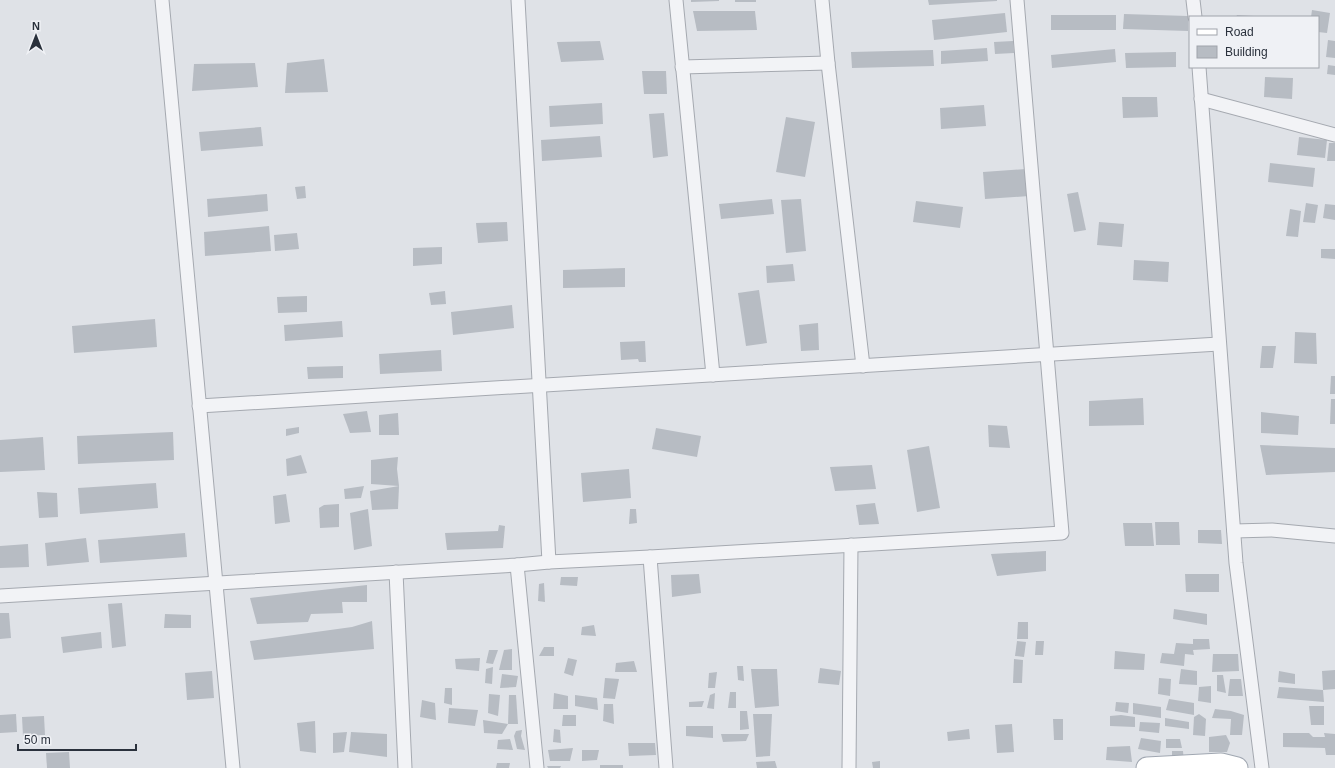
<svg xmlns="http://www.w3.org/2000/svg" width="1335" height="768" font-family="Helvetica,sans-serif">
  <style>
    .building { fill: #b7bcc3 }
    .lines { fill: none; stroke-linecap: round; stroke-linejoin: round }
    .street-casing { stroke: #a5a9b0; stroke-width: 15 }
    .primary-casing { stroke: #a0a7b1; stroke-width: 23 }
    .street { stroke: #f2f3f6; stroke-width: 13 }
    .primary { stroke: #fff; stroke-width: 21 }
  </style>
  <rect width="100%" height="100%" fill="#dfe2e7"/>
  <g class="building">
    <polygon points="691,0 719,0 719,1 691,2"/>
    <rect x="735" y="0" width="21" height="2"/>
    <polygon points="928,0 997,0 997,1 929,5"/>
    <polygon points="1312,10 1330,13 1327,33 1318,32 1318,17 1311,17"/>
    <polygon points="693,11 755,11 757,30 697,31"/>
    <polygon points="1005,13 1007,32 934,40 932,20"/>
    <polygon points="1124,14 1188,16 1188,31 1123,29"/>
    <rect x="1051" y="15" width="65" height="15"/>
    <polygon points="1237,15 1254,16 1254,17 1236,17"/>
    <polygon points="1328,40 1335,41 1335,58 1326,57"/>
    <polygon points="600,41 604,60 561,62 557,42"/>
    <polygon points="1013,41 1014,53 995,54 994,42"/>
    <polygon points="987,48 988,61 941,64 941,51"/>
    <polygon points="1115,49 1116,62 1052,68 1051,55"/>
    <polygon points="933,50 934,66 852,68 851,52"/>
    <polygon points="1176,52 1176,67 1126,68 1125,53"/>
    <polygon points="324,59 328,92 285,93 287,63"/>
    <polygon points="255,63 258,87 192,91 194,64"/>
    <polygon points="1328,65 1335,66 1335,75 1327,74"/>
    <polygon points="642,71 666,71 667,94 644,94"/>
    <polygon points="1265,77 1293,78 1292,99 1264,97"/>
    <polygon points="1122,97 1157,97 1158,117 1123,118"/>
    <polygon points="602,103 603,124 550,127 549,106"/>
    <polygon points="984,105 986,126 941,129 940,108"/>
    <polygon points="664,113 668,156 653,158 649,114"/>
    <polygon points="786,117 815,122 805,177 776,172"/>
    <polygon points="261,127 263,146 201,151 199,132"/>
    <polygon points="600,136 602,157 542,161 541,140"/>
    <polygon points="1299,137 1327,140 1325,158 1297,155"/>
    <polygon points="1329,143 1335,143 1335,161 1327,161"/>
    <polygon points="1270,163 1315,168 1313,187 1268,182"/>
    <polygon points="1026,169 1029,196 985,199 983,172"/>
    <polygon points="305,186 306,198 297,199 295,187"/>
    <polygon points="1078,192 1086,230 1074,232 1067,194"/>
    <polygon points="267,194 268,211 208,217 207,199"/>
    <polygon points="772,199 774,214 721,219 719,204"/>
    <polygon points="801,199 806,251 786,253 781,200"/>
    <polygon points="916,201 963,207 960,228 913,222"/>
    <polygon points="1306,203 1318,205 1315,223 1303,222"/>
    <polygon points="1325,204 1335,205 1335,220 1323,218"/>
    <polygon points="1290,209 1301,211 1298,237 1286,236"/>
    <polygon points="507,222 508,241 478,243 476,223"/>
    <polygon points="1099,222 1124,224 1122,247 1097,245"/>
    <polygon points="269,226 271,251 205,256 204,232"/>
    <polygon points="297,233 299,249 275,251 274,235"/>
    <polygon points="442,247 442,264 413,266 413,248"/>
    <polygon points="1321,249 1335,249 1335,259 1321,258"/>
    <polygon points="1134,260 1169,262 1168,282 1133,280"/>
    <polygon points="793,264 795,281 767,283 766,266"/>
    <polygon points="625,268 625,287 563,288 563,270"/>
    <polygon points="759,290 767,343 746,346 738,293"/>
    <polygon points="445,291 446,304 431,305 429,293"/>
    <polygon points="307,296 307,312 278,313 277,297"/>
    <polygon points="512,305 514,328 453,335 451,312"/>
    <polygon points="155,319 157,347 74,353 72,326"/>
    <polygon points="342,321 343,337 285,341 284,325"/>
    <polygon points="818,323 819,350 801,351 799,325"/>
    <polygon points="1295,332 1316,333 1317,364 1294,363"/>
    <polygon points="645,341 646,362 639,362 638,359 621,360 620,342"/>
    <polygon points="1262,346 1276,346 1273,368 1260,368"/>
    <polygon points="441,350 442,371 380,374 379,354"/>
    <polygon points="343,366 343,378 308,379 307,367"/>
    <polygon points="1331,376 1335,376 1335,394 1330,394"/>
    <polygon points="1143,398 1144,425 1089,426 1089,401"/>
    <polygon points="1331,399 1335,399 1335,424 1330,424"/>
    <polygon points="367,411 371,432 350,433 343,414"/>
    <polygon points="1261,412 1299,416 1298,435 1261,433"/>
    <polygon points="398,413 399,435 379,435 379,415"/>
    <polygon points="988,425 1007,426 1010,448 989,447"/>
    <polygon points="299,427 299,433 286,436 286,429"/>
    <polygon points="656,428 701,436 697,457 652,449"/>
    <polygon points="173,432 174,460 78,464 77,436"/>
    <polygon points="43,437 45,470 0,472 0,440"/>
    <polygon points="1260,445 1335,448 1335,472 1266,475"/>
    <polygon points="929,446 940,508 917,512 907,450"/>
    <polygon points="301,455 307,473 287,476 286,459"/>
    <polygon points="398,457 397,469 399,486 371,484 371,460"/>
    <polygon points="872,465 876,489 835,491 830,467"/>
    <polygon points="629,469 631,498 583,502 581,473"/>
    <polygon points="156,483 158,508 80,514 78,488"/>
    <polygon points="364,486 361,498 345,499 344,489"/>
    <polygon points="399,486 398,509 372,510 370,491"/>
    <polygon points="37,492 57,493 58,517 39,518"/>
    <polygon points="286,494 290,522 275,524 273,496"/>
    <polygon points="875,503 879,524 859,525 856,505"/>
    <polygon points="339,504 339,527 320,528 319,508 324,505"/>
    <polygon points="368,509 372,546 354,550 350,513"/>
    <polygon points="630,509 636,509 637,523 629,524"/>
    <polygon points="1155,522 1179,522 1180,545 1156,545"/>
    <polygon points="1123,523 1152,523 1154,546 1125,546"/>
    <polygon points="499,525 505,526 503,548 447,550 445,533 498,531"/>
    <polygon points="1198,530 1221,530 1222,544 1198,543"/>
    <polygon points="185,533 187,557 100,563 98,540"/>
    <polygon points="86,538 89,562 47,566 45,543"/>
    <polygon points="28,544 29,567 0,568 0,546"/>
    <polygon points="1046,551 1046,571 997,576 991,554"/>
    <polygon points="699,574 701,593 672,597 671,575"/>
    <polygon points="1185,574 1219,574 1219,592 1186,592"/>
    <polygon points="561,577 578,577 577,586 560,585"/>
    <polygon points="544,583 545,602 538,601 539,584"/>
    <polygon points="367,585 367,602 342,602 343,613 311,614 308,622 257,624 250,598"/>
    <polygon points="122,603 126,646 112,648 108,604"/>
    <polygon points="1174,609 1207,614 1207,625 1173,619"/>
    <polygon points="0,613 9,613 11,638 0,639"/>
    <polygon points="165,614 191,615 191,628 164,628"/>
    <polygon points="372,621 374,649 254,660 250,641 352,627"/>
    <polygon points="1018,622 1028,622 1028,639 1017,639"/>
    <polygon points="594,625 596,636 581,635 582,627"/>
    <polygon points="101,632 102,648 63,653 61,637"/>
    <polygon points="1193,639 1209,639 1210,649 1193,650 1194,655 1185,654 1184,666 1160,663 1162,653 1174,654 1176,643 1193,644"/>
    <polygon points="1017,641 1026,642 1024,657 1015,656"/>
    <polygon points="1036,641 1044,641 1043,655 1035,655"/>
    <polygon points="544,647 554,647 554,656 539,656"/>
    <polygon points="512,649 512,670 499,670 504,650"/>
    <polygon points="489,650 498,650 493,664 486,663"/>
    <polygon points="1115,651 1145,654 1144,670 1114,669"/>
    <polygon points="1213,654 1238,654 1239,671 1212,672"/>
    <polygon points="480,658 479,671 456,669 455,659"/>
    <polygon points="568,658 577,660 573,676 564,673"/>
    <polygon points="1014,659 1023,660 1022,683 1013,683"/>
    <polygon points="634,661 637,672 615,672 616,663"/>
    <polygon points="737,666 743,666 744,681 738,680"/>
    <polygon points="493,667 492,684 485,683 486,669"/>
    <polygon points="820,668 841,671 839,685 818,683"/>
    <polygon points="751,669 777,669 779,706 755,708"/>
    <polygon points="1181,669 1197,671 1197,685 1179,684"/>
    <polygon points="1335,670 1335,689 1323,690 1324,702 1277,698 1279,687 1323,690 1322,671"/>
    <polygon points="212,671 214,698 187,700 185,673"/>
    <polygon points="1279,671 1295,674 1295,684 1278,682"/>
    <polygon points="717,672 715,688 708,688 709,673"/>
    <polygon points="502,674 518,676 516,687 500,688"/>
    <polygon points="1217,675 1223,675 1226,693 1217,691"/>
    <polygon points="605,678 619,679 615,699 603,698"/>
    <polygon points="1159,678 1171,679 1170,696 1158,694"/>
    <polygon points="1230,679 1241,679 1243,696 1228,696"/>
    <polygon points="1211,686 1211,703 1198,701 1199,687"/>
    <polygon points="445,688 452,688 452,705 444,703"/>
    <polygon points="730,692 736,692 736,708 728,708"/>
    <polygon points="554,693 568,696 568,709 553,709"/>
    <polygon points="715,693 714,709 707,708 710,695"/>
    <polygon points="489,694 500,695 498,716 488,713"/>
    <polygon points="509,695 516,695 518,724 508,724"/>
    <polygon points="575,695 597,698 598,710 575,706"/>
    <polygon points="1169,699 1194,703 1194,715 1166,710"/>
    <polygon points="422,700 435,703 436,720 420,717"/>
    <polygon points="704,701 702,707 689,707 689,702"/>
    <polygon points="1116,702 1129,703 1128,713 1115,711"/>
    <polygon points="1133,703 1161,707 1161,718 1133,714"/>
    <polygon points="604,704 613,704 614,724 603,721"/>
    <polygon points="1309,706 1324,706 1324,725 1311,725"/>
    <polygon points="449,708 478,710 475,726 448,723"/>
    <polygon points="1215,709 1231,711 1244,715 1242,735 1230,735 1231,719 1212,718"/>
    <polygon points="740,711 747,711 749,729 740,730"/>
    <polygon points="16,714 17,732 0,733 0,715"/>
    <polygon points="753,714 772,714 770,756 756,757"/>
    <polygon points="1199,714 1206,719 1205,736 1193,735 1194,717"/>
    <polygon points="563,715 576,715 576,726 562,726"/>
    <polygon points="1121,715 1135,717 1135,727 1110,726 1110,716"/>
    <polygon points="44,716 45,735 23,736 22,717"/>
    <polygon points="1165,718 1189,722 1189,729 1165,726"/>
    <polygon points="1053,719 1063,719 1063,740 1054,740"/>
    <polygon points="483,720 508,724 502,734 484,733"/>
    <polygon points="315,721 316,753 300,751 297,723"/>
    <polygon points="1140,722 1160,723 1159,733 1139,731"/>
    <polygon points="1012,724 1014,752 997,753 995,725"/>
    <polygon points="686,726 713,726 713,738 686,736"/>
    <polygon points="554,729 560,730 561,743 553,742"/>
    <polygon points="969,729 970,739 948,741 947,732"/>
    <polygon points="522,730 521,736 525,750 517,749 514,736 516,731"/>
    <polygon points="347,732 344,752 333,753 333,733"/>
    <polygon points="351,732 387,734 387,757 349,752"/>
    <polygon points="1283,733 1309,733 1313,737 1325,737 1324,733 1335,734 1335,755 1326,755 1325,748 1283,747"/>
    <polygon points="721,734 749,734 746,741 723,742"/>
    <polygon points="1226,735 1230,743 1227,752 1209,752 1209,737"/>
    <polygon points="1141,738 1161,741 1160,753 1138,749"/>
    <polygon points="510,739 513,750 497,749 498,740"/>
    <polygon points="1166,739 1180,739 1182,748 1166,748"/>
    <polygon points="628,743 655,743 656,755 629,756"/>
    <polygon points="1130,746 1132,762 1106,760 1107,747"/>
    <polygon points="573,748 570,761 550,761 548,750"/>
    <polygon points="582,750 599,750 597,760 582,761"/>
    <polygon points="1172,751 1183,751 1184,763 1172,762"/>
    <polygon points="69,752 70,768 47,768 46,753"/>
    <polygon points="775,761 777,768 757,768 756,762"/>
    <polygon points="880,761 880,768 873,768 872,762"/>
    <polygon points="497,763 510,763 509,768 496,768"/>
    <rect x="600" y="765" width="23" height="3"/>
    <polygon points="547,766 561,766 560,768 548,768"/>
  </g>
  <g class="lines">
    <g class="street-casing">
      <g id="street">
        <polyline points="162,0 233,768"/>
        <polyline points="518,0 549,562"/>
        <polyline points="676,0 713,375"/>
        <polyline points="822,0 828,63 863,366"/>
        <polyline points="1193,0 1195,17"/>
        <polyline points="682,67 828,63"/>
        <polyline points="1199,67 1236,563 1262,768"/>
        <polyline points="1201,99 1335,135"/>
        <polyline points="199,406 1219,344"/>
        <polyline points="1234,531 1272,530 1335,536"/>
        <polyline points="650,557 666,768"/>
        <polyline points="517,565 537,768"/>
        <polyline points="396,572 405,768"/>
        <polyline points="0,596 517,565 549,562 650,557 1062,533 1017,0"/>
        <polyline points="849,768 851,545"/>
      </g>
    </g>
    <g class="primary-casing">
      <polyline id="primary" points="1147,768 1221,764 1237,768"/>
    </g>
    <use href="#street" class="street"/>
    <use href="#primary" class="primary"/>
  </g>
  <rect x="1189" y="16" width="130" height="52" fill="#eff1f5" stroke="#a0a4ab"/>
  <rect x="1197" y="29" width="20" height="6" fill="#ffffff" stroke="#a0a4ab"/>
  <text x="1225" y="36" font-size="12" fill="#2a313c">Road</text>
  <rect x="1197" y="46" width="20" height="12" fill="#b7bcc3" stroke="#a0a4ab"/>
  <text x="1225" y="56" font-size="12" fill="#2a313c">Building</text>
  <g transform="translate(36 36)" stroke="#eff1f5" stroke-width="3" paint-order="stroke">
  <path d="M0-3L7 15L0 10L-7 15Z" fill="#2a313c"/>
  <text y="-6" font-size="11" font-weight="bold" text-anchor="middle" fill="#2a313c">N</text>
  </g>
  <path d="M18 744v6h118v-6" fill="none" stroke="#2a313c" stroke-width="2"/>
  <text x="24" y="744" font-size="12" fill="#2a313c" stroke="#eff1f5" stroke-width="3" paint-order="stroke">50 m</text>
</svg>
